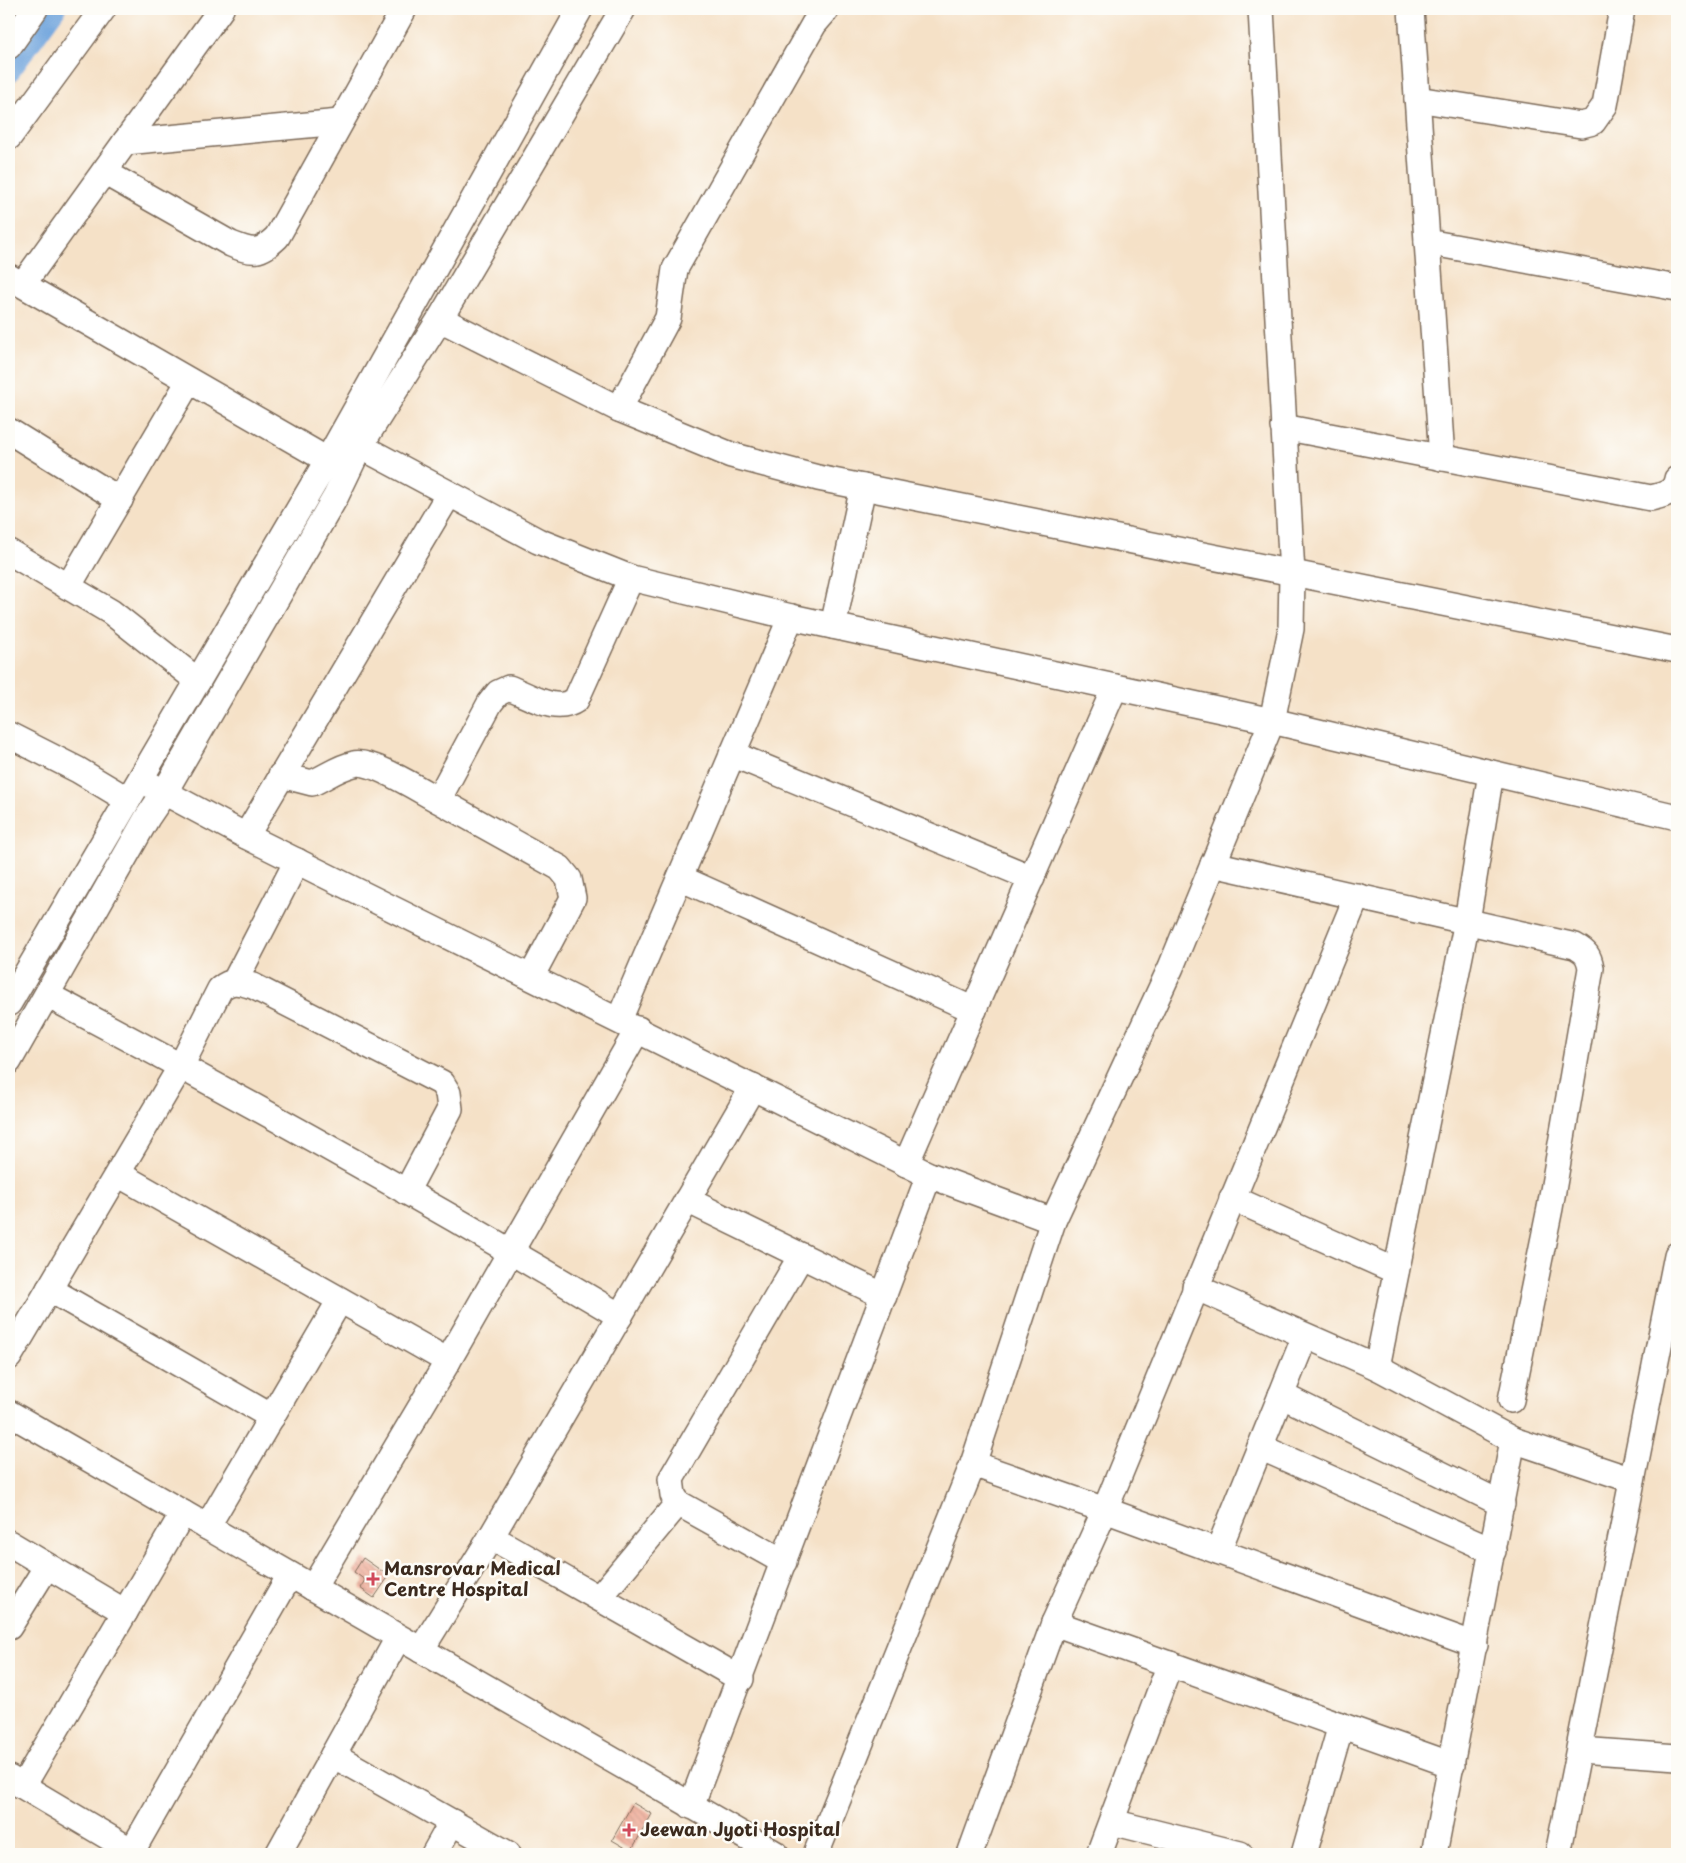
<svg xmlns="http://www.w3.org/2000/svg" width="1686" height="1863" font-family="'Playpen Sans',sans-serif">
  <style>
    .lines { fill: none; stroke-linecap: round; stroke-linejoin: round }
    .canal { stroke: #70a4dd; stroke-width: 21 }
    .building { fill: url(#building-back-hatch) }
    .minor-casing { stroke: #7c6a59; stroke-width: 28 }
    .minor { stroke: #fff; stroke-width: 25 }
    .poi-dot { fill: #d1495b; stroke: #fdfcf7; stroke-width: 2 }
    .labels { text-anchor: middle; stroke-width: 5; stroke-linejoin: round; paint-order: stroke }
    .poi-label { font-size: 18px; font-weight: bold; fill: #3b2a1e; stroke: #fdfcf7; text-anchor: start }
  </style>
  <defs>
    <pattern id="building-back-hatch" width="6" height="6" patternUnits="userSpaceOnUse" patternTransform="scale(1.25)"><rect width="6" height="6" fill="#ec967f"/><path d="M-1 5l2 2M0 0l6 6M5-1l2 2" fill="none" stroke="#c07b67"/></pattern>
  </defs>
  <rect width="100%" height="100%" fill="#fdfcf7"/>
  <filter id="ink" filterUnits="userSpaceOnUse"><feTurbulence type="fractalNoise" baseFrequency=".02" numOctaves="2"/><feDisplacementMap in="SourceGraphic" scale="10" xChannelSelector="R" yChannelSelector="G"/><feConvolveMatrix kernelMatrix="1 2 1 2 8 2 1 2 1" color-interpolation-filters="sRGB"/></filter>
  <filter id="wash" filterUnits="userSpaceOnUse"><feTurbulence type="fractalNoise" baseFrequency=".0096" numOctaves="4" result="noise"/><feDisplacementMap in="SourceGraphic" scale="20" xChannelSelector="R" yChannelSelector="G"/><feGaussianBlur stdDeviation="1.12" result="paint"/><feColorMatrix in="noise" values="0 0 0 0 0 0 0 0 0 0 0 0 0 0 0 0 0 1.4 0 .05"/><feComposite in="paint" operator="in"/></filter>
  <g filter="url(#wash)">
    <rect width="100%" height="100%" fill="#f5e1c7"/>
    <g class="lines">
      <polyline class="canal" points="9,72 55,9"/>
    </g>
    <g id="blocks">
      <g class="building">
        <polygon points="363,1558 389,1576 374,1598 360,1588 365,1580 354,1572"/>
        <polygon points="633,1803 652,1814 631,1851 612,1840"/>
      </g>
    </g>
  </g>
  <g filter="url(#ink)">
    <use href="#blocks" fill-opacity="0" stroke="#7c6a59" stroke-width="1"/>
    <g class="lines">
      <g class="minor-casing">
        <g id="minor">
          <polyline points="1411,9 1442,458"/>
          <polyline points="9,46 35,9"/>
          <polyline points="1417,99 1581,125 1593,122 1605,105 1622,9"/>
          <polyline points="9,137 103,9"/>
          <polyline points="125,142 340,122"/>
          <path d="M104 172 231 244C254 253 259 254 277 237L404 9"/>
          <polyline points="1427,242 1677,288"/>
          <polyline points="9,277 343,469"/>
          <polyline points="23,284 221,9"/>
          <polyline points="440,319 619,409 731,455 818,478 1677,650"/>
          <polyline points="619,409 668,318 675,269 814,24 827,9"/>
          <path d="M1283 427 1651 498C1663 495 1675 493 1677 479"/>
          <polyline points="9,431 120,500"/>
          <polyline points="360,446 538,541 631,578 791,617 1272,721 1677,817"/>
          <polyline points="9,552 111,612 198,681"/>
          <polyline points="68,587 189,381"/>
          <polyline points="833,626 863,487"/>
          <polyline points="9,735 78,770 128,800"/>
          <polyline points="732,754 1032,878"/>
          <path d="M281 775 312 783C326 777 339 767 354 764 371 759 421 791 438 800L490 703 498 693 509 688C530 696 556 714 576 700L631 578"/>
          <polyline points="149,784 246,836 929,1175 1053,1221"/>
          <polyline points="438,800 560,868 569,879 573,898 531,977"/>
          <polyline points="246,836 449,494"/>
          <path d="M1213 864 1575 946C1586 952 1589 956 1591 968L1550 1208 1511 1400"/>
          <polyline points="680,878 974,1010"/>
          <polyline points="235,981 297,861"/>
          <path d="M47 995C241 1097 432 1204 620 1316"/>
          <polyline points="9,1003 327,461 580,9"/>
          <polyline points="619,1020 791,617"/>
          <polyline points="9,1061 147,818 164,793 336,496 360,446 440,319 623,9"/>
          <polyline points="906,1164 1115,687"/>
          <polyline points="118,1174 448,1361"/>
          <polyline points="1232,1198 1396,1271"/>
          <polyline points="687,1200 884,1296"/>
          <polyline points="1195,1287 1377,1367 1513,1440 1632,1480"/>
          <polyline points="49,1289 272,1417"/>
          <path d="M9 1357 181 1066 220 989C232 979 239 982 253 986L442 1083 448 1093 450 1109 406 1192"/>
          <polyline points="1377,1367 1467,921 1491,773"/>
          <polyline points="1281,1395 1502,1504"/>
          <polyline points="9,1413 776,1854"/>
          <polyline points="1260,1447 1493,1551"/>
          <polyline points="973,1464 1105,1510 1475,1645"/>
          <polyline points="207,1527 340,1300"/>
          <polyline points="491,1537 741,1679"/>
          <polyline points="9,1543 125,1612"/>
          <polyline points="1218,1551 1305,1336"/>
          <polyline points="784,1562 678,1503 673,1495 671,1479 801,1256"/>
          <polyline points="313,1588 448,1361 638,1029"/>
          <polyline points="599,1598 678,1503"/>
          <polyline points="1054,1623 1452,1765"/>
          <polyline points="9,1627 47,1566"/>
          <polyline points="421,1650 491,1537 753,1087"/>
          <polyline points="1580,1750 1677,1757"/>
          <polyline points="333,1755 508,1854"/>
          <polyline points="9,1778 137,1854"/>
          <polyline points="23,1786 183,1513"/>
          <polyline points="691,1806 929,1175"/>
          <polyline points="1112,1822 1240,1854"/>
          <polyline points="132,1851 290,1575"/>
          <polyline points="278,1854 398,1638"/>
          <polyline points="434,1854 452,1822"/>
          <polyline points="816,1854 973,1464 1053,1221 1171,967 1272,721 1291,629 1292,574 1261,9"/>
          <polyline points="970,1854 1054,1623 1105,1510 1357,896"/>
          <polyline points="1099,1854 1170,1664"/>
          <polyline points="1304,1854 1341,1725"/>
          <polyline points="1434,1854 1513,1440"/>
          <polyline points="1558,1854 1677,1255"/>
        </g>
      </g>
      <use href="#minor" class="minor"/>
    </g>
  </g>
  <g class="poi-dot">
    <path d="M370.5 1571.5h5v5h5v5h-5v5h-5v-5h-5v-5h5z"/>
    <path d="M626.5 1822.5h5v5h5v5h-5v5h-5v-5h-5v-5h5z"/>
  </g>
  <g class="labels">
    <g class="poi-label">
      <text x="384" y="1575">Mansrovar Medical<tspan x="384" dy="21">Centre Hospital</tspan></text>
      <text x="640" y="1836">Jeewan Jyoti Hospital</text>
    </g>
  </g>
  <rect width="1686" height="1863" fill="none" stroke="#fdfcf7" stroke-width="30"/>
</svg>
